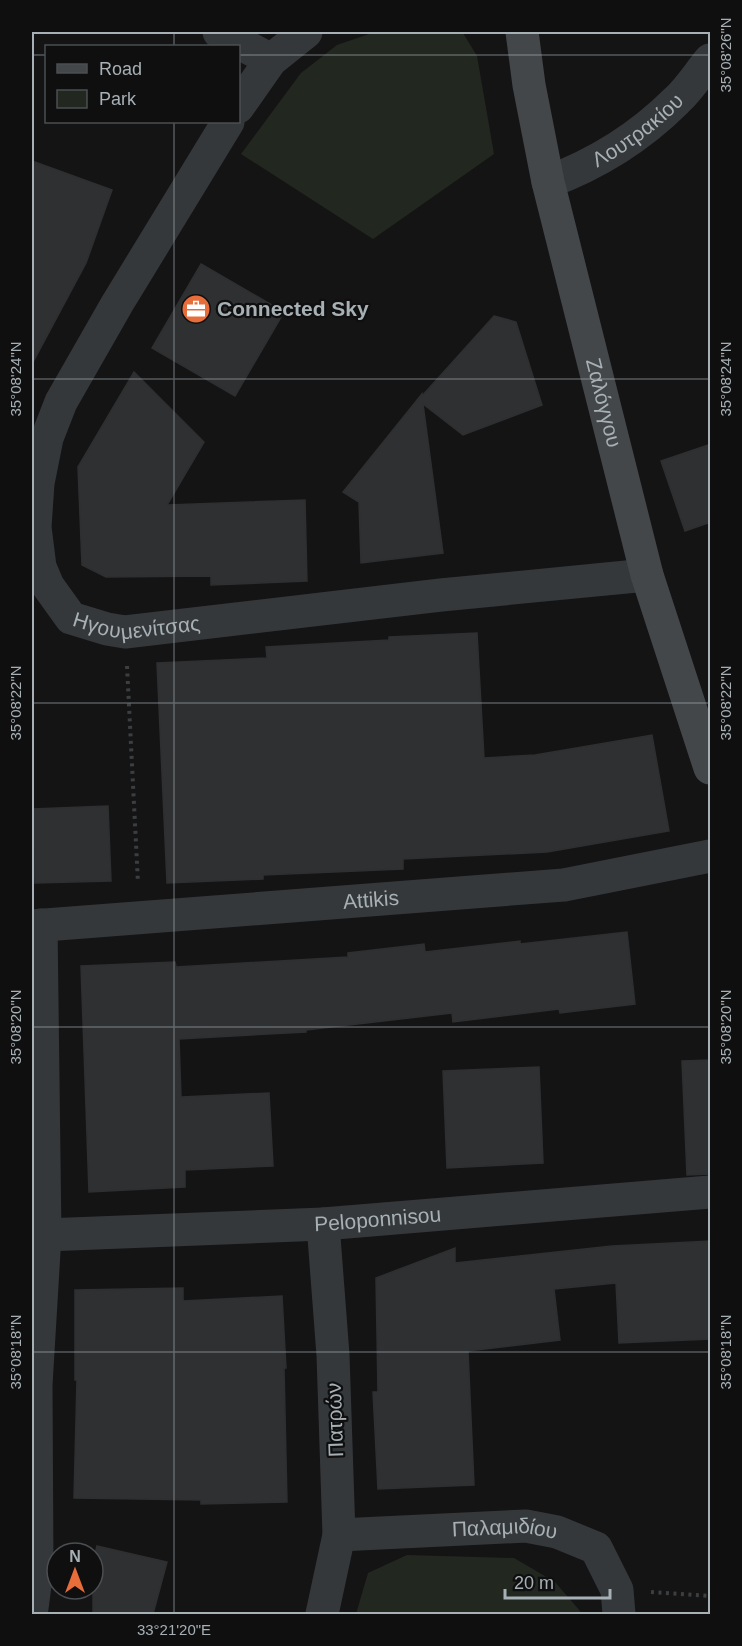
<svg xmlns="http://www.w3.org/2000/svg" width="742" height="1646" font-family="Arial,sans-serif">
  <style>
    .green { fill: #222820 }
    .building { fill: #2f3031; stroke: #2e2f31; stroke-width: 1.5 }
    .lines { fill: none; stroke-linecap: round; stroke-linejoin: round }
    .path { stroke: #3b3f41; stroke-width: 4; stroke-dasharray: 3 4.5; stroke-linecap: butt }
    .street { stroke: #35383a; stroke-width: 33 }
    .secondary { stroke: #43474a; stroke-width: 33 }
    .ticks { fill: none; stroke: #a6b0b5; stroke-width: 1.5; stroke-opacity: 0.45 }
    .labels { text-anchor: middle; stroke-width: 4.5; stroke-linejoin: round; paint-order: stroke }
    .street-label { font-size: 21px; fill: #a6b0b5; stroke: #0f0f10 }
    .poi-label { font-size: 21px; font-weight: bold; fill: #a6b0b5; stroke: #0f0f10; text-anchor: start }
    .neatline { fill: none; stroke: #a6b0b5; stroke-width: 2 }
    .ticks-label { font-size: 15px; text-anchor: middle; fill: #a6b0b5 }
  </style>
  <rect width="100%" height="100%" fill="#141415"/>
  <g class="green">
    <polygon points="375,32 461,32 463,33 477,56 494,154 373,239 241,154 301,73 337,45"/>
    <polygon points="407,1555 514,1558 555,1582 580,1611 580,1614 356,1614 368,1573"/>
  </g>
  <g class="building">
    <polygon points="32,161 112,190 86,263 32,364"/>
    <polygon points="201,264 284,312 235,396 152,348"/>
    <polygon points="494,316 516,322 542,405 463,435 423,404 443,553 361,563 359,502 343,492 422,394 422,396"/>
    <polygon points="134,372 204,442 167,505 305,500 307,581 211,585 211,576 106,577 82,565 78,467"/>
    <polygon points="711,444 711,522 685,531 661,461"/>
    <polygon points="477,633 484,758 535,755 652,735 669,831 547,852 403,859 403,869 263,875 263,879 167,883 157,663 267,658 266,647 389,640 389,637"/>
    <polygon points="108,806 111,881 35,883 32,809"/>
    <polygon points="627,932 635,1004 560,1013 559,1009 453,1022 452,1013 306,1030 306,1032 179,1039 181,1097 269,1093 273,1166 185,1170 185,1187 89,1192 81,966 175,962 176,967 348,957 348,953 424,944 425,952 520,941 520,944"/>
    <polygon points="711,1060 711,1174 687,1175 682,1061"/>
    <polygon points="539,1067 543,1163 447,1168 443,1071"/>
    <polygon points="711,1241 711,1339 619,1343 616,1283 554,1289 560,1340 468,1351 474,1485 378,1489 373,1392 378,1392 376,1278 455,1248 455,1263 612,1246"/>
    <polygon points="183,1288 183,1301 282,1296 286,1368 284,1368 287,1502 201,1504 201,1500 74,1498 77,1380 75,1380 75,1290"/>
    <polygon points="97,1546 167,1562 153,1614 93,1614 93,1562"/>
  </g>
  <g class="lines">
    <g class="path">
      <polyline points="127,666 138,883"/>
      <polyline points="651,1592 710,1596"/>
    </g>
    <g class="street">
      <polyline points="219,32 271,60"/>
      <polyline points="238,107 271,60 306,32"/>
      <path id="s1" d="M228 122 117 304 61 402 47 438 38 483 35 527 40 567 48 586 71 618 107 629 125 632 441 595 647 575"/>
      <path id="s2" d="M548 182C597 164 640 137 677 100 690 88 699 73 710 60"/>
      <path id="s3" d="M32 926 564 885 710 856"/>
      <path id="s4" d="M45 1235 323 1224 710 1192"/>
      <path id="s5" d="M339 1535 526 1526 557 1532 596 1548 617 1590 619 1614"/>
      <polyline points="32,1608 37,1570 36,1385 45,1235 41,925"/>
      <polyline points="322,1614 339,1535 333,1355 323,1224"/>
    </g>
    <path class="secondary" id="s6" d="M522 32 529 85 548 182 647 575 710 768"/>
  </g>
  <path class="ticks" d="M174 32V46M32 55H46M238 55H710M174 122V1614M32 379H710M32 703H710M32 1027H710M32 1352H710"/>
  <defs>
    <g id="office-disc" transform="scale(1.5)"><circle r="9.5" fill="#e76d3a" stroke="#0f0f10"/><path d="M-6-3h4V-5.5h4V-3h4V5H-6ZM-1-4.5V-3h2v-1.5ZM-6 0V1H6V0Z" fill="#fff"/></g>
  </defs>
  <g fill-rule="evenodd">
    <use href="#office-disc" x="196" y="309"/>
  </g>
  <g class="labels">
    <g class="street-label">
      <text dy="7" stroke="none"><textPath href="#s2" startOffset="104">Λουτρακίου</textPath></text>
      <text dy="7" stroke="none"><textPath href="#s6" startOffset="380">Ζαλόγγου</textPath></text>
      <text dy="7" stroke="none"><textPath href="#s1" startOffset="622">Ηγουμενίτσας</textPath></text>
      <text dy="7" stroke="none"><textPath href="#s3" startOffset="340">Attikis</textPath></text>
      <text dy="7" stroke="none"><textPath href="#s4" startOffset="333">Peloponnisou</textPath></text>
      <text transform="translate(335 1420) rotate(-92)" y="7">Πατρών</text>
      <text dy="7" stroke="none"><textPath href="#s5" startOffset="166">Παλαμιδίου</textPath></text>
    </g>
    <g class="poi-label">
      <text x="217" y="316">Connected Sky</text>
    </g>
  </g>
  <rect width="742" height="1646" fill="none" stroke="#0f0f10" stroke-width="66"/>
  <rect x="45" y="45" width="195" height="78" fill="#0f0f10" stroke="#4b4f52" stroke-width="1.5"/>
  <rect x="57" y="64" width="30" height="9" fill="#43474a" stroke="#4b4f52" stroke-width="1.5"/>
  <text x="99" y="75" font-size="18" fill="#a6b0b5">Road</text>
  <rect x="57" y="90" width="30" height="18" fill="#222820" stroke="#4b4f52" stroke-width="1.5"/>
  <text x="99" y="105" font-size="18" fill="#a6b0b5">Park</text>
  <g transform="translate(75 1571)"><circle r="28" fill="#0f0f10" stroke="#4b4f52" stroke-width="1.5"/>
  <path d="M0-4.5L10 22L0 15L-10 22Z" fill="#e76d3a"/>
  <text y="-9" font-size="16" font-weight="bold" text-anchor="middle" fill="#a6b0b5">N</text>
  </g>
  <path d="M505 1589v9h105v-9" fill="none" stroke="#a6b0b5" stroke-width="3"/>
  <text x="514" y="1589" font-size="18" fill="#a6b0b5" stroke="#0f0f10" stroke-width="4.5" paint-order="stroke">20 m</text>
  <rect x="33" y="33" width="676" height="1580" class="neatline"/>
  <g class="ticks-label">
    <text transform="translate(726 55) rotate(-90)" y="5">35°08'26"N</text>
    <text transform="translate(16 379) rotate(-90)" y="5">35°08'24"N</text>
    <text transform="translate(726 379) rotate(-90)" y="5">35°08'24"N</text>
    <text transform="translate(16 703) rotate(-90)" y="5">35°08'22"N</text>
    <text transform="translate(726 703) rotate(-90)" y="5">35°08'22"N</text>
    <text transform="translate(16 1027) rotate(-90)" y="5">35°08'20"N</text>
    <text transform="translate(726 1027) rotate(-90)" y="5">35°08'20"N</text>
    <text transform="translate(16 1352) rotate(-90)" y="5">35°08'18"N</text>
    <text transform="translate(726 1352) rotate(-90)" y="5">35°08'18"N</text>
    <text x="174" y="1635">33°21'20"E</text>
  </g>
</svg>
